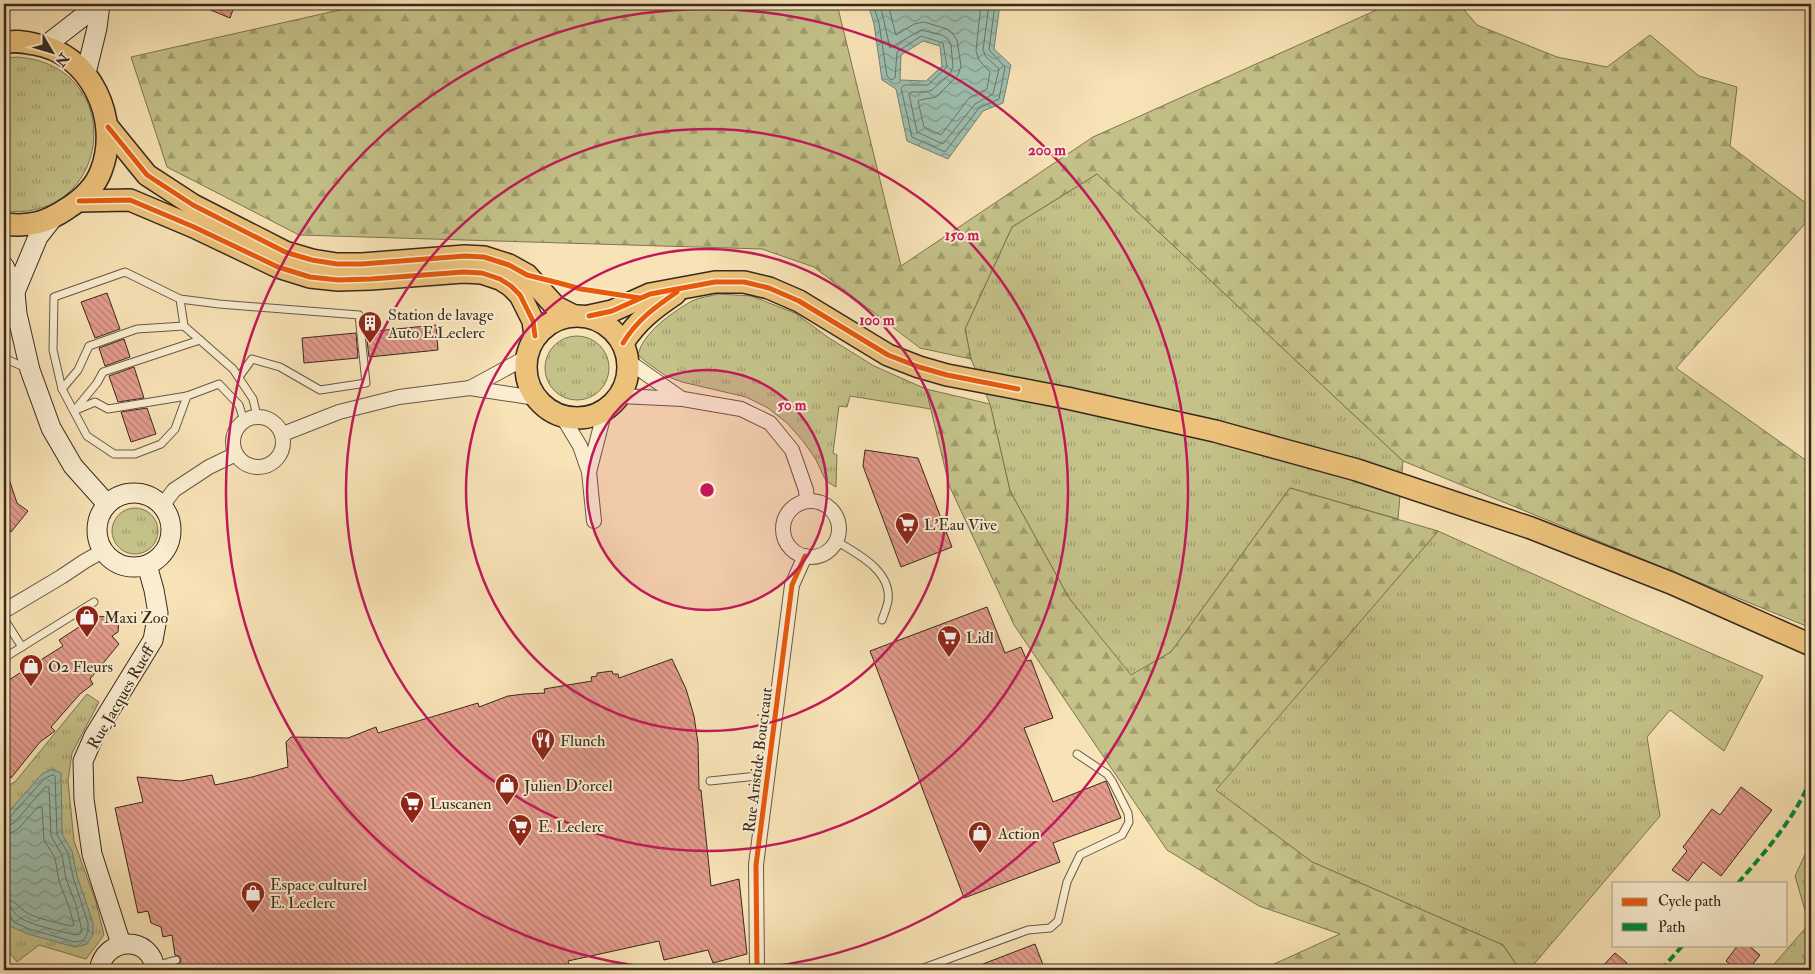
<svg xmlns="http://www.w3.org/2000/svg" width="1815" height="974" font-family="'IM FELL Double Pica',serif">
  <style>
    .grass { fill: url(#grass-tufts); stroke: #7e7554 }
    .forest { fill: url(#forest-firs); stroke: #7e7554 }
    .water { fill: url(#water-waves); stroke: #748275; fill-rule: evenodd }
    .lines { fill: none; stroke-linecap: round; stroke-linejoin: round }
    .shore { stroke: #6a7466; stroke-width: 1 }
    .building { fill: url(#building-back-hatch); stroke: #37291f }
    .lane-casing { stroke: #675845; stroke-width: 9 }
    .street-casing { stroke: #675845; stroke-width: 16 }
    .secondary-casing { stroke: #37291f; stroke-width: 21 }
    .primary-casing { stroke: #37291f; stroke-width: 24 }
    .lane { stroke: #faedd0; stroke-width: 7 }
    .street { stroke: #faedd0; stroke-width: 14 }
    .secondary { stroke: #faedd0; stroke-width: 19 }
    .primary { stroke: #ecc27b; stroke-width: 21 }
    .quiet { stroke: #00873e; stroke-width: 4; stroke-dasharray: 8 4; stroke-linecap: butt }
    .cycleway-casing { stroke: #faedd0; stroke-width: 8 }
    .cycleway { stroke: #e8590c; stroke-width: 5 }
    .ring { fill: none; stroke: #c2185b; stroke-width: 2.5 }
    .labels { text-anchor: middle; stroke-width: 4; stroke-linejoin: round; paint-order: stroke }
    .poi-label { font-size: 16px; fill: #37291f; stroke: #faedd0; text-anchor: start }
    .street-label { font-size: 16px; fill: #37291f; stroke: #faedd0 }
    .centre { fill: #c2185b; stroke: #faedd0; stroke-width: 2.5 }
    .ring-label { font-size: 15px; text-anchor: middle; font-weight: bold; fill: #c2185b; stroke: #faedd0; stroke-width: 4; stroke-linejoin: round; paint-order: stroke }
  </style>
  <defs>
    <pattern id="grass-tufts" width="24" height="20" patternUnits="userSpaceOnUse" patternTransform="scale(1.25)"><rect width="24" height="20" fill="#c4c189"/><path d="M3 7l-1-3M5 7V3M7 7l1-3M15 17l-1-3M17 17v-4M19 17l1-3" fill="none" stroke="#a09d6f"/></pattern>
    <pattern id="forest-firs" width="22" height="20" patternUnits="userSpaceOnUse" patternTransform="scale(1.25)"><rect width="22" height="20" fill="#c4c189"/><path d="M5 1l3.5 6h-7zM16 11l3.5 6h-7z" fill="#a09d6f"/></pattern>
    <pattern id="water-waves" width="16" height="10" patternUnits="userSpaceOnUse" patternTransform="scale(1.25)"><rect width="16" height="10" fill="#9dbeae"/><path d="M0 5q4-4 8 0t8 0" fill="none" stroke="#819a8d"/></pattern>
    <pattern id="building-back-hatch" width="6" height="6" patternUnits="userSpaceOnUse" patternTransform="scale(1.25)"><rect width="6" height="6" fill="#e49c8d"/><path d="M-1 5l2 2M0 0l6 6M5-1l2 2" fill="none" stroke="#ba7f73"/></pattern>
  </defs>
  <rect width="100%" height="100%" fill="#f8e3b6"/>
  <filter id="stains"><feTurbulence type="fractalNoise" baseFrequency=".004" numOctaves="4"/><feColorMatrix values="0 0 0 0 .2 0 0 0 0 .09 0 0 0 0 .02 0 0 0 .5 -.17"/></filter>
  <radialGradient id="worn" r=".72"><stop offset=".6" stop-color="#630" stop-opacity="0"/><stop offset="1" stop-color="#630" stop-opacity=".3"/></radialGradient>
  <g class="grass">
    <path d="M18 57C129 66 113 223 4 211V58Z"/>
    <polygon points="1097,174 1403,461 1398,519 1290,488 1171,652 1131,676 1069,598 1010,491 990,404 971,359 965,329 1012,227"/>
    <path d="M719 294 751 296 795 313 829 338 874 366 926 389 931 409 850 396 847 407 839 406 833 453 837 455 836 487 826 481 815 458 803 441 787 423 768 408 746 397 682 382 666 376 646 362 638 355C643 332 673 312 692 301 700 297 711 296 719 294Z"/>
    <circle cx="577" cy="368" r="32"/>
    <circle cx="135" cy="531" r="23"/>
    <polygon points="1438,531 1633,619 1763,676 1724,751 1670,710 1647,737 1660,816 1529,970 1520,970 1503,945 1312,862 1215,790"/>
    <polygon points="87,694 99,702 72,753 68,781 74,841 96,902 104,935 86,959 39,945 17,962 4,946 4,788 15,782"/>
    <polygon points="1811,842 1811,970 1769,970 1809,924 1795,876"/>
  </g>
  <g class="forest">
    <polygon points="366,4 837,4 901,266 1093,137 1390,4 1459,4 1477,25 1557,57 1607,67 1650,35 1699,76 1737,87 1730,146 1811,207 1811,217 1676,368 1811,464 1811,628 1403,461 1097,174 1012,227 965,329 971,359 920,348 814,267 762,249 299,235 167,167 131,57"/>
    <polygon points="926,389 990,404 1010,491 1069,598 1131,675 1171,652 1290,488 1438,531 1216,790 1312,862 1503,945 1520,970 1261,970 1340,934 1259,906 1167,850 1014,625 949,485"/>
  </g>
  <g class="water">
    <path d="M868 4H1000L994 49 1011 65 1003 103 983 111 948 159 907 141 896 89 882 80 874 24ZM923 41 940 46 942 66 926 81 900 80 901 55Z"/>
    <polygon points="52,769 61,773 62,834 72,851 77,876 93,923 93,934 87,944 75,947 28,934 10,926 4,913 4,817 42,774"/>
  </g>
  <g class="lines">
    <g class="shore">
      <polyline points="873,4 879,23 887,76 891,80 895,78 897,52 921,36 943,43 947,67 928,85 904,85 901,88 912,137 945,152 979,108 999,99 1005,67 989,50 995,4"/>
      <polyline points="880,4 890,48 921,30 942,35 948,39 951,45 953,67 950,74 932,90 926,92 911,92 909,94 917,132 943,144 975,104 993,94 999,69 986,57 983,50 989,4"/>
      <polyline points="888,4 896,35 914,24 924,22 947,29 953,34 957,40 961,66 958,75 936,97 920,100 918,101 924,127 941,135 969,98 987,89 990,72 979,60 976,51 981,4"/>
      <polyline points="4,820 9,818 45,778 52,775 55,776 57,835 68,853 73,877 88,923 88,932 84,940 75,942 29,929 14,922 9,914 4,913"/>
      <path d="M4 827 14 823 45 787H49L51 836 62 855 66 879 76 905 82 931 80 934 75 935C57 930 38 927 22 919 14 915 14 907 4 906"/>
      <path d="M4 834 11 833 18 829 38 807H42L44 840 55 858 59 881 69 907 74 925 71 926C58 923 43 920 31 915 20 910 17 900 4 899"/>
    </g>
  </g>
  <g class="building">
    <polygon points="196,4 235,4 230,18"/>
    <polygon points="107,293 120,329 95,338 81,302"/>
    <polygon points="436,325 438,350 369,357 366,332"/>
    <polygon points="356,333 358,358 304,363 302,338"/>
    <polygon points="124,339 130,357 105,366 99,348"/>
    <polygon points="134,367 144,398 118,402 109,376"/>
    <polygon points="147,408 156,434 131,442 121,412"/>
    <polygon points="865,450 918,458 952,547 901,567 863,466"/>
    <polygon points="4,467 5,467 17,503 28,511 11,532 4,520"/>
    <polygon points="987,607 1005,653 1021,647 1027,661 1031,660 1053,718 1024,728 1053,802 1106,781 1121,818 1053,843 1060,862 964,898 870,651"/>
    <polygon points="96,616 119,618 118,632 112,636 119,644 90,679 93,684 80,694 51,727 55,731 40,742 11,778 9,775 4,778 4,683 63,646 59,640"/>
    <polygon points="672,659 686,689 694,716 698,743 699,790 701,790 711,886 739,879 747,954 713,963 708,950 664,960 659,941 568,961 570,970 179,970 177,965 180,963 181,959 179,956 175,955 172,935 163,937 161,927 151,923 148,911 138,913 115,808 143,802 137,777 181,781 212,775 215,785 252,777 288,767 286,742 291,737 348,738 376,727 378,733 478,703 479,707 508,696 524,694 545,693 544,689 592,681 591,677 597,676 597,673 612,671 613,674 618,674 619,678"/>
    <polygon points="1741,787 1772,810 1721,876 1703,862 1688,881 1672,870 1687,851 1683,847 1712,809 1720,815"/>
    <polygon points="1035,944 1045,970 970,970 970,969"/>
    <polygon points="1738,945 1748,945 1760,955 1748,970 1738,970 1726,961"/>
    <polygon points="1615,953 1627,963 1621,970 1599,970"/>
  </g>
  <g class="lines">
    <g class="lane-casing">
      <g id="lane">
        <polyline points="180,299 219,304 359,315 366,383 320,390 280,367 252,359 239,377"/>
        <polyline points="184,326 180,299 125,272 54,297 53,350 62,389 87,436 114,454 135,454 161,444 175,429 187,396 219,384 239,405 244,421"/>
        <polyline points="4,330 16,316"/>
        <polyline points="4,358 26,368"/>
        <polyline points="62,389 78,370 89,346 137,329 184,326 233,369 253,399 257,416"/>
        <polyline points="76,410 95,402 108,409 187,396"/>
        <polyline points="74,411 97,383 103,372 200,340"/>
        <path d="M836 541C858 554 892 571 888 601 887 607 884 614 882 620"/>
        <polyline points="4,619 22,647"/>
        <polyline points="4,658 94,602"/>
        <polyline points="710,781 767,775"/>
        <polyline points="155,966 176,960"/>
        <polyline points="918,970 1028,930 1050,928 1058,921 1067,882 1080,855 1122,835 1129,822 1128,813 1112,781 1107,774 1077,754"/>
      </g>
    </g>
    <g class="street-casing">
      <g id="street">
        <polyline points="628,361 682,399"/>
        <polyline points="470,388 527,357"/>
        <polyline points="620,396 683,399 741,409 770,423 792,450 806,490 807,501"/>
        <polyline points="562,416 580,446 589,472 594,521"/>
        <circle cx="258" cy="442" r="25"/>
        <polyline points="283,434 339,412 399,397 470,388 536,398"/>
        <polyline points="589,472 605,410"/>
        <circle cx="811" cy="529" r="28"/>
        <polyline points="162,506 174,490 209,467 236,454"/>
        <polyline points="4,611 61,577 85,561 103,551"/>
        <polyline points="757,970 756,865 792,585 805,556"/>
      </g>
    </g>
    <g class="secondary-casing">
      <g id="secondary">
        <polyline points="45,46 99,4"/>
        <polyline points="86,73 97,28 100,4"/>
        <polyline points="4,266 15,292 17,314 30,370 51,428 73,466 107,504"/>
        <polyline points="15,292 38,237 52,219"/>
        <circle cx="134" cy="530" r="37"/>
        <polyline points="121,944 92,854 84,799 83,761 94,736 153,640 158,613 154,590 147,565"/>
        <path d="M99 970C105 936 152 935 155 970"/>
      </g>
    </g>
    <g class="primary-casing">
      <g id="primary">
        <path d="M4 43C14 40 23 42 34 44 91 53 121 120 101 171 95 187 82 199 68 208 46 223 30 227 4 224"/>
        <polyline points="108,127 147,175 193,205 285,252 312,260 337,264 362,264 465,256 484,257 509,265 527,275 556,307 572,315"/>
        <polyline points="79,201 130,200 194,227 278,267 310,277 338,280 371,279 463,272 482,273 500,279 511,286 520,295 533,321 535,336"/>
        <circle cx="577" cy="367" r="51"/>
        <polyline points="589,316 612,311 650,294 715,282 744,282 769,288 799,301 888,355 919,367 947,375 1067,398 1215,431 1357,470 1531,528 1671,583 1811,645"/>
        <path d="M623 343C637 321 654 308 675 294"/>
      </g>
    </g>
    <use href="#lane" class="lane"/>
    <use href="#street" class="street"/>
    <use href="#secondary" class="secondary"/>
    <use href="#primary" class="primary"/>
    <g class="quiet">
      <path d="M1738 883C1766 851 1796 817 1811 778"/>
      <polyline points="1661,970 1683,945"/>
    </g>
    <g class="cycleway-casing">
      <g id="cycleway">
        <polyline points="108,127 147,175 193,205 285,252 312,260 337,264 362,264 465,256 484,257 509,265 527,275 559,283 581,289 640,298"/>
        <polyline points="79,201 130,200 194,227 278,267 310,277 338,280 371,279 463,272 482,273 500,279 511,286 520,295 533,321 535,336"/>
        <polyline points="589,316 612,311 650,294 715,282 744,282 769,288 799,301 888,355 919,367 947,375 1018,389"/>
        <path d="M623 343C637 320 655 307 677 292"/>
        <polyline points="757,970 756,865 792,585 805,556"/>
      </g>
    </g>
    <use href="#cycleway" class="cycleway"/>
  </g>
  <circle cx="707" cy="490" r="120" fill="#c2185b" fill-opacity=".12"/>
  <g class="ring">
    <circle cx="707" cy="490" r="120"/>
    <circle cx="707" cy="490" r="241"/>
    <circle cx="707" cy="490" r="361"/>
    <path d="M678 970A481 481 0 1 1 736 970"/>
  </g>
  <defs>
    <g id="building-pin" transform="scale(1.25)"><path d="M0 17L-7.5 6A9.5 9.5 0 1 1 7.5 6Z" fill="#8f2418" stroke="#faedd0"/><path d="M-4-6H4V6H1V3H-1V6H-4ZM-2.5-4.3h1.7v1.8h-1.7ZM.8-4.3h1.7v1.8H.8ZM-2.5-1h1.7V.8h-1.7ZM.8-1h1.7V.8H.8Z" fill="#fff"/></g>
    <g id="supermarket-pin" transform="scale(1.25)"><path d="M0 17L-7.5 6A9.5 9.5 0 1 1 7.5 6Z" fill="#8f2418" stroke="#faedd0"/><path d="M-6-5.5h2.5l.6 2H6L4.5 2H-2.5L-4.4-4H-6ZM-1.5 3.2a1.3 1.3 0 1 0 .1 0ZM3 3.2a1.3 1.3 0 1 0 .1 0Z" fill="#fff"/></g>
    <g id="shop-pin" transform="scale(1.25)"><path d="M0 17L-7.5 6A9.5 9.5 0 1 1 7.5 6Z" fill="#8f2418" stroke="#faedd0"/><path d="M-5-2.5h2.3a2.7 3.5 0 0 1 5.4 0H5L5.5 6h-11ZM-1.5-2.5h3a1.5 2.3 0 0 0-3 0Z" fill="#fff"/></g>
    <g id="restaurant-pin" transform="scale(1.25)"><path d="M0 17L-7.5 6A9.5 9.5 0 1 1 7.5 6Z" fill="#8f2418" stroke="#faedd0"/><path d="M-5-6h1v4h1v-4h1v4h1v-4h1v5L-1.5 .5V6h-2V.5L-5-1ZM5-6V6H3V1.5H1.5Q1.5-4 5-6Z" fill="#fff"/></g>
  </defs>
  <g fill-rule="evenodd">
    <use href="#building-pin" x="370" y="323"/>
    <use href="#supermarket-pin" x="907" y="524"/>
    <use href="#shop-pin" x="87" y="617"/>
    <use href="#supermarket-pin" x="949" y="637"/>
    <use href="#shop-pin" x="31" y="666"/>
    <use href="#restaurant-pin" x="543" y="740"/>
    <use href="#shop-pin" x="507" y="785"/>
    <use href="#supermarket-pin" x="412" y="803"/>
    <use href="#supermarket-pin" x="520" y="826"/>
    <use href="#shop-pin" x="980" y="833"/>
    <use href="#shop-pin" x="253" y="893"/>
  </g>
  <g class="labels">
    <g class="poi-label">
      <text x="388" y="320">Station de lavage<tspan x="388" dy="18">Auto E.Leclerc</tspan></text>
      <text x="924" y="530">L'Eau Vive</text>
      <text x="104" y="623">Maxi Zoo</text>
      <text x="966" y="643">Lidl</text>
      <text x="48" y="672">O2 Fleurs</text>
      <text x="560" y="746">Flunch</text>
      <text x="524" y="791">Julien D'orcel</text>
      <text x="430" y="809">Luscanen</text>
      <text x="538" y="832">E. Leclerc</text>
      <text x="998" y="839">Action</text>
      <text x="270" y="890">Espace culturel<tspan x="270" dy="18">E. Leclerc</tspan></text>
    </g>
    <g class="street-label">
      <text transform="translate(120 697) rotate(-60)" y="6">Rue Jacques Rueff</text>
      <text transform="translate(757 760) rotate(-83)" y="6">Rue Aristide Boucicaut</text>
    </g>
  </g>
  <circle cx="707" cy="490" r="8" class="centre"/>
  <g class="ring-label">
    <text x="1047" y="155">200 m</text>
    <text x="962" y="240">150 m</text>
    <text x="877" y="325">100 m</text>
    <text x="792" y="410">50 m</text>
  </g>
  <rect width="1815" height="974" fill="none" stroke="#f8e3b6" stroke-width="20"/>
  <rect x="5" y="5" width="1805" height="964" fill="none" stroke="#37291f" stroke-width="2.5"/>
  <rect x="10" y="10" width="1795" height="954" fill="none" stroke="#37291f"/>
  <rect x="1612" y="882" width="175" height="65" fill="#faedd0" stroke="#ac9f89"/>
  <rect x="1622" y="898" width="25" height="8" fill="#e8590c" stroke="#ac9f89"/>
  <text x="1658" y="906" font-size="15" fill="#37291f">Cycle path</text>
  <rect x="1622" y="923" width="25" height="8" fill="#00873e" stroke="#ac9f89"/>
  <text x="1658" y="932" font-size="15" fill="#37291f">Path</text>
  <g transform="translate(52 52) rotate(128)" stroke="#faedd0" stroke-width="4" paint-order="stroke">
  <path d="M0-4L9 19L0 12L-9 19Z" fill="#37291f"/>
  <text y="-8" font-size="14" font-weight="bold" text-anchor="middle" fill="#37291f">N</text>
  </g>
  <rect width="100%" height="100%" filter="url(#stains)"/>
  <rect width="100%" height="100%" fill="url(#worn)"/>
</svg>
